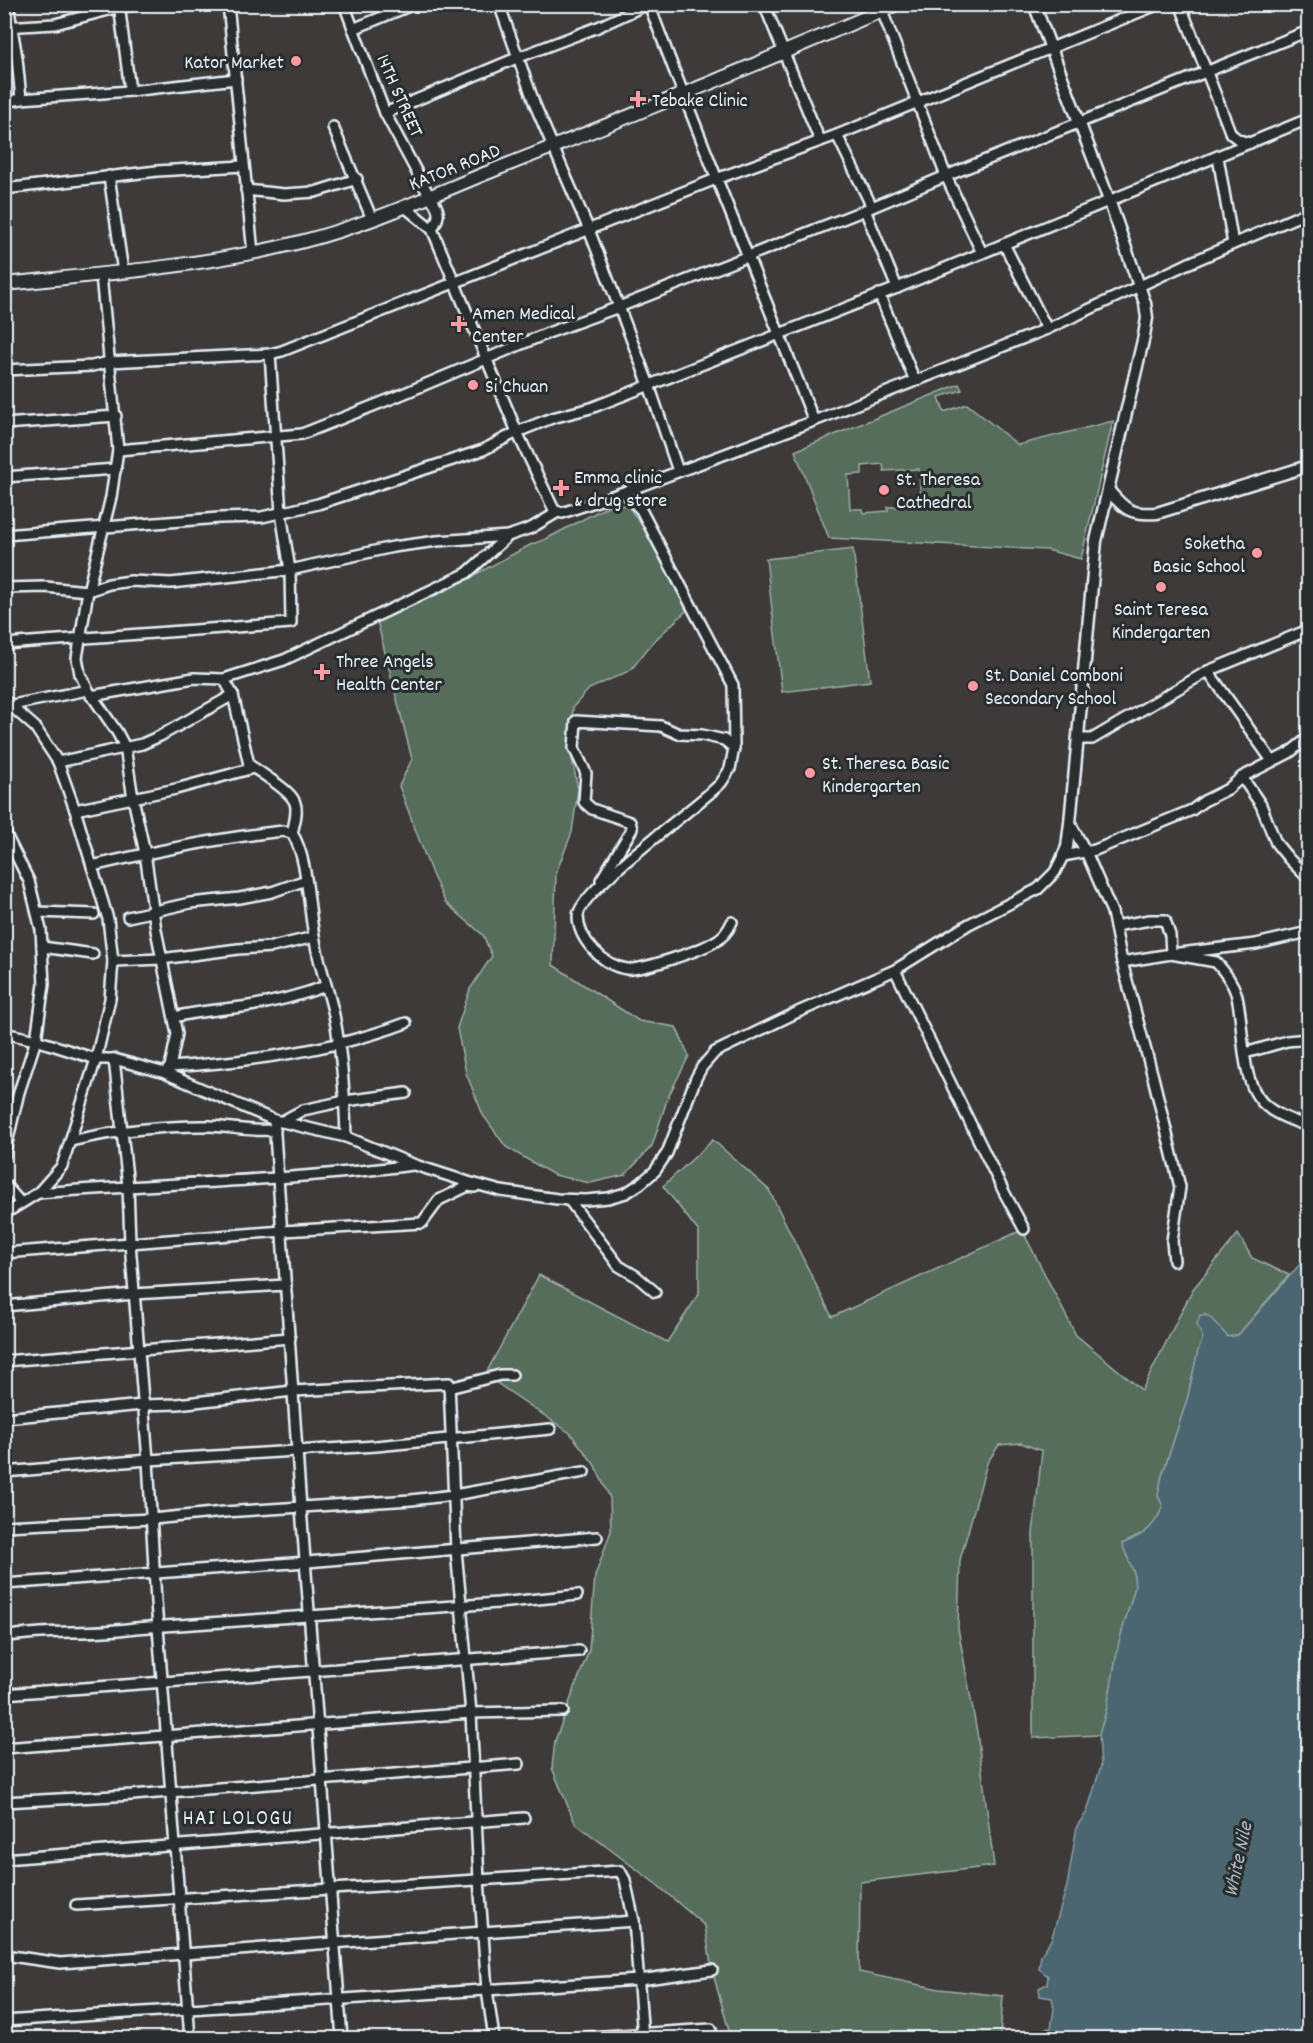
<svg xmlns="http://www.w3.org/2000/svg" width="1313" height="2043" font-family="Dekko,sans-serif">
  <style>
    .green { fill: #556d5a; stroke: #9eafa9; stroke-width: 1.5; fill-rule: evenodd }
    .water { fill: #4c6670; stroke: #8a9ea6; stroke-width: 1.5 }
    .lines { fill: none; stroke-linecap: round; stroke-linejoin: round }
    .minor-casing { stroke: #e8f1f8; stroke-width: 14 }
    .tertiary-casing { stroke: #e8f1f8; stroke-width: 15 }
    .secondary-casing { stroke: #e8f1f8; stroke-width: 16 }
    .minor { stroke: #2a2d2e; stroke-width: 9 }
    .tertiary { stroke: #2a2d2e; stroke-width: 10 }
    .secondary { stroke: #2a2d2e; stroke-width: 12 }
    .poi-dot { fill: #ff9aa2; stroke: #2a2d2e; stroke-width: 2 }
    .labels { text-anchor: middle; stroke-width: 6; stroke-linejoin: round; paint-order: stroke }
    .poi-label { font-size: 20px; fill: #e8f1f8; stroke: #2a2d2e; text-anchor: start }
    .street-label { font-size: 20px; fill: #e8f1f8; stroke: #2a2d2e }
    .neighbourhood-label { font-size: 21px; letter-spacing: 1.5px; fill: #e8f1f8; stroke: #2a2d2e }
    .water-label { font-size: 21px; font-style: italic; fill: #aab9c2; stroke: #2a2d2e }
  </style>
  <rect width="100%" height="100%" fill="#3e3a3a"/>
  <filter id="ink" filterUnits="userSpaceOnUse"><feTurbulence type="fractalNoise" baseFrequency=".0167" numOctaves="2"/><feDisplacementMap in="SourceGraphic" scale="12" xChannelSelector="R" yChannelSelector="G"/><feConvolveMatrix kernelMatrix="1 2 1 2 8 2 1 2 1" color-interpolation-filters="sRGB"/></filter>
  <g filter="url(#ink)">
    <g class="green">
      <path d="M959 384 962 390 939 397 944 412 967 404 1018 445 1113 421 1081 559 1047 550 829 538 795 451ZM883 464 884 471 919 469 921 505 888 507V511L863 513 862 509H850L848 475 862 474V466Z"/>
      <polygon points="627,505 650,536 687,610 652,643 631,670 589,689 573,707 570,748 578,789 572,832 556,873 553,965 639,1021 676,1027 689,1056 668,1097 652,1146 625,1175 590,1183 554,1175 506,1147 483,1115 466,1073 457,1028 470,989 492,956 483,935 445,902 432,874 399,786 412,759 377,621 441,593 530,545 546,539 608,506"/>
      <polygon points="853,549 870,681 782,692 766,559"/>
      <path d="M713 1140 769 1190 832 1317 1022 1230 1076 1335 1142 1390 1193 1289 1238 1234 1252 1258 1289 1275 1238 1335 1228 1337 1208 1316 1204 1314 1197 1324 1203 1338 1198 1351 1187 1400 1162 1476 1158 1495 1163 1507C1152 1530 1145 1534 1122 1544L1134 1573 1135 1587 1119 1642 1107 1708 1099 1735 1033 1738V1533L1042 1451 1021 1443 999 1445 987 1463 960 1560 958 1628 977 1732 994 1866 860 1882 859 1972 939 1989 1003 1996 1000 2038H731L712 1970 705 1926 656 1884 575 1823 552 1768 555 1741 589 1650 595 1576 611 1531 610 1498 594 1464 570 1433 485 1375 539 1275 667 1342 699 1294V1232L663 1186Z"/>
    </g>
    <path class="water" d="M1308 1255V2038H1046L1044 2029 1051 2028 1054 2008 1052 1998 1040 1996 1039 1988 1047 1984 1048 1976 1039 1969 1041 1955 1051 1940 1067 1886 1077 1826 1087 1812 1101 1766 1099 1735 1107 1708 1119 1642 1135 1587 1134 1573 1122 1544C1145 1534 1152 1530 1163 1507L1158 1495 1162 1476 1187 1400 1198 1351 1203 1338 1197 1324 1200 1315 1209 1316 1228 1337 1238 1335Z"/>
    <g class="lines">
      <g class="minor-casing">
        <g id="minor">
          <polyline points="8,4 17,58 21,99"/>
          <polyline points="119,4 130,91"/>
          <polyline points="228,4 253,253"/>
          <path d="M344 4 385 113 430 197C440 209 441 216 432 229"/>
          <polyline points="499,4 535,105 589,230 619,307 649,385 678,471"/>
          <path d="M649 4C701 144 759 282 814 421"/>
          <polyline points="764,4 820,141"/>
          <polyline points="1180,4 1231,134 1239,140 1250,143"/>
          <polyline points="882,11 946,176 982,253"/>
          <polyline points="4,27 55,24 120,7 144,4"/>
          <polyline points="353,29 414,4"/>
          <polyline points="4,102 21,99 130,91 236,79"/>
          <polyline points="385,113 519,57 598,27 648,4"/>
          <polyline points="333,127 372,219"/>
          <polyline points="837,135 872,207"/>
          <polyline points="1218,157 1233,244"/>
          <polyline points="109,176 123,272"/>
          <polyline points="4,189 157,171 243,166"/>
          <polyline points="246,190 284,194 315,192 357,179"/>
          <polyline points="405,207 432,229 435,236 517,432 554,510 562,513 624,492 814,421 1047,329 1187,264 1308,212"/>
          <polyline points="865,210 897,288"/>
          <polyline points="1004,244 1047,329"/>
          <polyline points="101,275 118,450 111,497 88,591 77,658 80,674 88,690 117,732 125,747 133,798 145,853 156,930 177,1034 170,1067 165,1073"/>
          <polyline points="879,294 915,381"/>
          <polyline points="4,370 92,366 109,362 270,354 282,351 716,179 837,135 1159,4"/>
          <polyline points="4,424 116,416"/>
          <polyline points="118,450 302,434 393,398 548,333 619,307 865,210 946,176 1308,31"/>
          <polyline points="4,477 116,469"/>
          <path d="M624 492 641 510 733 685 734 748 730 769 721 783C699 806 578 891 578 916 578 940 604 966 627 969 640 971 702 950 714 942 723 938 728 931 732 922"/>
          <polyline points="4,535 219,518 262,517 318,504 483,450 517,432 552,418 591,408 897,288 1308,119"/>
          <polyline points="4,588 45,587 88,591 109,584 131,581 171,583 290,570 393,547 437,541 508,536 531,528 558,512"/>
          <polyline points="4,644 291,623 290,570 281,513 270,354"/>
          <polyline points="1208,671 1272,761"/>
          <polyline points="91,696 194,678 224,679 284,660 467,573 508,536"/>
          <polyline points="4,700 35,727 58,762 75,810 108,919 113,961 110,999 96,1059 62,1166 38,1193 4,1214"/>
          <polyline points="12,705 88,690"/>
          <polyline points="1077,739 1092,739 1208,671 1308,630"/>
          <polyline points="58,762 142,744 160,736 233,695 224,679"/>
          <path d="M249 765C258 770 265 776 273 781 298 799 300 803 292 833"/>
          <polyline points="1242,777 1261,805 1276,843 1289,859 1308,878"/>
          <polyline points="75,810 176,789 250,769 233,695"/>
          <polyline points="1070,823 1086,852 1112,912 1122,962 1153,1077 1180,1187 1172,1241 1174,1261"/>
          <polyline points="4,831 29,881 41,930 44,984 36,1040 19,1092 4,1156"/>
          <path d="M92 866C155 851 218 838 283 831L292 833C308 858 308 906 314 935 318 962 328 988 334 1015 342 1055 345 1097 346 1137"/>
          <polyline points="601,880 632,829 630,822 592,809 584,802 586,773 574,748 576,721 661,726 679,734 702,735 724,740 734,748"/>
          <polyline points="37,912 94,914"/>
          <polyline points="128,917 190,903 240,898 272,892 306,880"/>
          <path d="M1115 926 1150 920H1165L1170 935 1171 954 1216 962C1224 971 1232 981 1236 993 1246 1027 1237 1087 1270 1109 1281 1117 1296 1122 1308 1126"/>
          <polyline points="42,947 93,954"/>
          <polyline points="113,961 161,959 238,949 272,947 314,937"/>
          <polyline points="1122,962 1171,954 1256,944 1308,932"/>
          <polyline points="895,970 1004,1192 1024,1229"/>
          <path d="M174 1017C201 1010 222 1010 249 1006 276 1002 301 995 326 986"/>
          <polyline points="4,1033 36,1040 96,1059 114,1059 165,1073 274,1120 346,1137 415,1165 468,1182 501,1191 557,1199 586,1200 608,1198 626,1193 640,1184 655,1171 667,1153 696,1078 702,1067 715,1052 798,1012 895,970 969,924 1038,889 1055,872 1063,856 1095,850 1192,810 1204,801 1228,789 1242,777 1289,753 1308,738"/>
          <polyline points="1245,1053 1287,1041 1308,1039"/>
          <polyline points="114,1059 128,1186 130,1243 148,1460 156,1602 190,2038"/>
          <path d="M170 1067C249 1062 332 1051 406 1023"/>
          <polyline points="274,1120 301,1508 342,2038"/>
          <polyline points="281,1122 303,1110 345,1101 406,1093"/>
          <path d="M71 1141C112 1131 168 1125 210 1126 232 1127 253 1132 275 1130"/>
          <polyline points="4,1184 21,1203"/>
          <path d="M38 1193C163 1183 289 1181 413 1165"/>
          <polyline points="566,1200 569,1200 619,1266 636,1276 655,1292"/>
          <polyline points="4,1253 283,1231 422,1223 439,1200 468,1186 475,1187"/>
          <polyline points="4,1306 134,1294 286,1285"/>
          <polyline points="4,1361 290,1338"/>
          <polyline points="449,1388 500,1375 512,1375"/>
          <polyline points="4,1418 143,1405 177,1404 293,1391 449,1383 456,1550 471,1713 479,1880 487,1990 494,2038"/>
          <polyline points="4,1472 148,1460 376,1446 550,1429"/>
          <polyline points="4,1526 152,1519 224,1512 411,1500 454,1495 584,1472"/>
          <polyline points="4,1584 307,1562 597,1537"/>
          <path d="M4 1637C48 1629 90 1635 135 1628L498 1603 577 1595"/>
          <polyline points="4,1694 579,1651"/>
          <polyline points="4,1748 471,1713 563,1711"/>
          <polyline points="4,1802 132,1795 519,1764"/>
          <polyline points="4,1859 524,1818"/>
          <polyline points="76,1905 620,1871 625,1880 634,1921 643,2038"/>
          <polyline points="4,1955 60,1963 634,1921"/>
          <polyline points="4,2021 639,1980 712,1970"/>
          <polyline points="574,2038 711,2029"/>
        </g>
      </g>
      <g class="tertiary-casing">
        <g id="tertiary">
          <polyline points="1034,4 1109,200 1145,303 1147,318 1144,336 1096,541 1070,823 1067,847 1063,856"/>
          <path d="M1109 491C1125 510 1131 515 1157 513L1308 466"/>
        </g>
      </g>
      <g class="secondary-casing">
        <path id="secondary" d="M4 284C103 274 209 266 304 241 371 224 434 194 499 168 632 116 765 61 897 4"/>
      </g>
      <use href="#minor" class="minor"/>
      <use href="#tertiary" class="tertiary"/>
      <use href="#secondary" class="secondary"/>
    </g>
  </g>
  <g class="poi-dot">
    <circle cx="296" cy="61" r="6"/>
    <path d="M635 90h6v6h6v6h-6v6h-6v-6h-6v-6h6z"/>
    <path d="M456 315h6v6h6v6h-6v6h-6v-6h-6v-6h6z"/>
    <circle cx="473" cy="385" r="6"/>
    <path d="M558 479h6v6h6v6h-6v6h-6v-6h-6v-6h6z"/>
    <circle cx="884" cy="490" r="6"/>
    <circle cx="1257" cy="553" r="6"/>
    <circle cx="1161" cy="587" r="6"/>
    <path d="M319 663h6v6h6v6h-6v6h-6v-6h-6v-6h6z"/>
    <circle cx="973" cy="686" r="6"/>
    <circle cx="810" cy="773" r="6"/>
  </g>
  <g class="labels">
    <g class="poi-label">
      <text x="284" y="68" text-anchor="end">Kator Market</text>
      <text x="652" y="106">Tebake Clinic</text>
      <text x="472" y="319">Amen Medical<tspan x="472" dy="23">Center</tspan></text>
      <text x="485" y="392">Si Chuan</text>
      <text x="574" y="483">Emma clinic<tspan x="574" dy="23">&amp; drug store</tspan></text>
      <text x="896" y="485">St. Theresa<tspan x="896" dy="23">Cathedral</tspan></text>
      <text x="1245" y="549" text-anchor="end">Soketha<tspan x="1245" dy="23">Basic School</tspan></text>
      <text x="1161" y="615" text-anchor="middle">Saint Teresa<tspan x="1161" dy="23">Kindergarten</tspan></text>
      <text x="336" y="667">Three Angels<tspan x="336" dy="23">Health Center</tspan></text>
      <text x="985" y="681">St. Daniel Comboni<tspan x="985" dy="23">Secondary School</tspan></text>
      <text x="822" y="769">St. Theresa Basic<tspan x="822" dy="23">Kindergarten</tspan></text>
    </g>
    <g class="street-label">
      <text transform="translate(401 95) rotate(66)" y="7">14TH STREET</text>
      <text transform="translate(454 166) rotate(-22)" y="7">KATOR ROAD</text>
    </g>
    <g class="neighbourhood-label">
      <text x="238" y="1824">HAI LOLOGU</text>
    </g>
    <g class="water-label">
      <text transform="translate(1237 1859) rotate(-78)" y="7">White Nile</text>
    </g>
  </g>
  <rect width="1313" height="2043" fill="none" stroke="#2a2d2e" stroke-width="24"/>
  <rect x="12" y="12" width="1289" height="2019" fill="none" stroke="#e8f1f8" stroke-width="2" filter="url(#ink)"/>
</svg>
